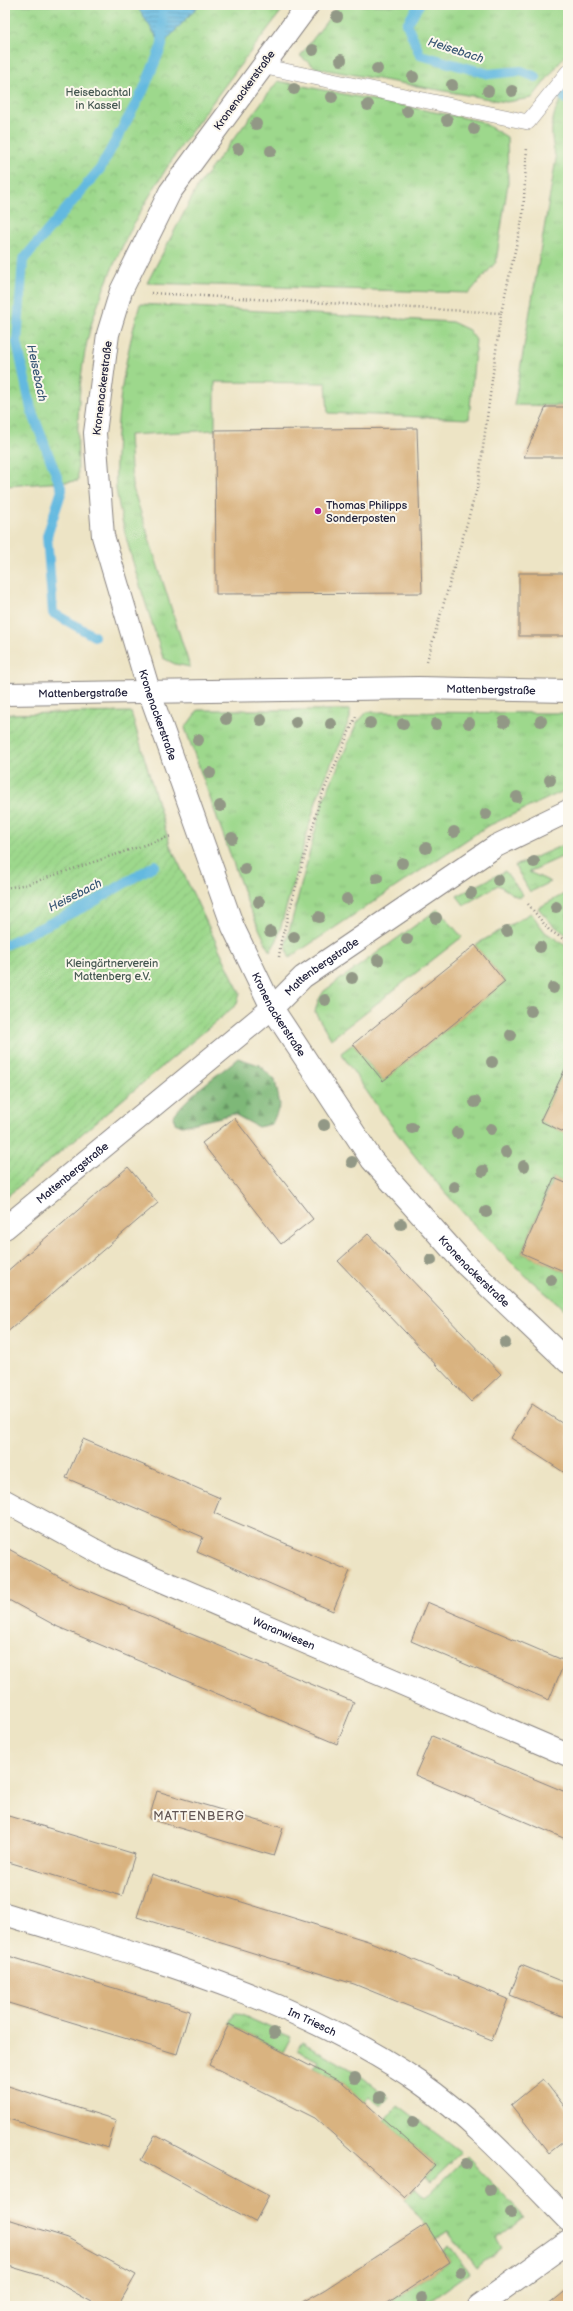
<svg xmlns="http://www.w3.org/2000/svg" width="573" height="2311" font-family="'Balsamiq Sans',sans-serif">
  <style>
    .grass { fill: url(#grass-tufts); stroke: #607d64 }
    .forest { fill: url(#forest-firs); stroke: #506d5a }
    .park { fill: url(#park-crowns); stroke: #607d64 }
    .garden { fill: url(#garden-furrows); stroke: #607d64 }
    .water { fill: url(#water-rules); stroke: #436e8e }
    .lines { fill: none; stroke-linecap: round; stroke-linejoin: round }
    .stream { stroke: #64b9e0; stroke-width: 10 }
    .building { fill: #d9b380 }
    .lane-casing { stroke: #888380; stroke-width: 16 }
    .street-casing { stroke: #888380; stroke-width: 24 }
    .path { stroke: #888380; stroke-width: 2.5; stroke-dasharray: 1 3; stroke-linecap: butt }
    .lane { stroke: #fff; stroke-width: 15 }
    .street { stroke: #fff; stroke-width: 22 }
    .tree { fill: #929886 }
    .poi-dot { fill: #b5179e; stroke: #fbf7ec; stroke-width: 1.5 }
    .labels { text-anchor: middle; stroke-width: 4; stroke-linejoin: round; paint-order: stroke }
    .street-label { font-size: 11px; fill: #22223b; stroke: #fbf7ec }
    .park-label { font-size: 11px; fill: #475953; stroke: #fbf7ec }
    .poi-label { font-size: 11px; fill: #22223b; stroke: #fbf7ec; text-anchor: start }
    .water-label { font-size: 12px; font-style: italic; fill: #395775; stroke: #fbf7ec }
    .neighbourhood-label { font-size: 12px; letter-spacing: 1px; fill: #625553; stroke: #fbf7ec }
  </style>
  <defs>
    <pattern id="grass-tufts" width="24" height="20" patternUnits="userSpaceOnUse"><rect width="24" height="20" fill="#9dd88c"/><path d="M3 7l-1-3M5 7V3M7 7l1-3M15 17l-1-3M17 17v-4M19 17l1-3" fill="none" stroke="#87b97a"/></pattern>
    <pattern id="forest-firs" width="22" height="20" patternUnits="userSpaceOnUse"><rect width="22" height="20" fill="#7eb878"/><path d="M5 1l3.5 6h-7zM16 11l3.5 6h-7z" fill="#679564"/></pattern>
    <pattern id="park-crowns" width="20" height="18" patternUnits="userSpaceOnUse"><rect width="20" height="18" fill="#9dd88c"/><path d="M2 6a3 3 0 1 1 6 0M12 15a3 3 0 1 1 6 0" fill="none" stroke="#87b97a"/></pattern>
    <pattern id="garden-furrows" width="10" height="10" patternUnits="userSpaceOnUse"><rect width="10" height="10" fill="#9dd88c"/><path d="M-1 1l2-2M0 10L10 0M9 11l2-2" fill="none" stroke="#87b97a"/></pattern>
    <pattern id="water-rules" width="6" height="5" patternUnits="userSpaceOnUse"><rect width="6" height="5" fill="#64b9e0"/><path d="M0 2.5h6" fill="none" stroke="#5296b7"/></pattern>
  </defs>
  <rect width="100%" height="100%" fill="#fbf7ec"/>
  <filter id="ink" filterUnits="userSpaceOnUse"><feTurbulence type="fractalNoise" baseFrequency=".025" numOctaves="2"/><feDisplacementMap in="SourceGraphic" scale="8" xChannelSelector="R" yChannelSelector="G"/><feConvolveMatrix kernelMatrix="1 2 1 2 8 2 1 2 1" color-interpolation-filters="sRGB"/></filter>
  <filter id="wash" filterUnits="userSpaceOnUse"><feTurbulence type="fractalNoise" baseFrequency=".012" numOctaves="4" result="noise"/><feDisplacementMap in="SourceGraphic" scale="16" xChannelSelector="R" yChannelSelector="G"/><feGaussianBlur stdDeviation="0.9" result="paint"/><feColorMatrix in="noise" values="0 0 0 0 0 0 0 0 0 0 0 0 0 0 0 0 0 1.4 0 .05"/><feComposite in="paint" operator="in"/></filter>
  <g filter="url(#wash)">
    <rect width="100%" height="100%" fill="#ede4c5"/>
    <g class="grass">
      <polygon points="339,5 568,5 568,52 532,98 506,102 316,68 300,56"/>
      <polygon points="278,81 480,121 507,137 508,183 496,262 469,293 147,283 199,184"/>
      <path d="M565 92H568V406L514 405 556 159C549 132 550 116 565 92Z"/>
      <path d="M140 304 452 322 469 330 476 340 469 419 328 413 326 383 215 382V430L129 435 132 485 190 667 175 664 163 658C146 602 125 547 116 489 115 478 116 467 116 456 117 404 126 353 140 304Z"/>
      <polygon points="198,710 350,710 350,718 317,798 277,940 270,952 249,907 185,728"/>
      <polygon points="367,712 568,713 568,789 486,827 289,958 286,943 323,801 357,723"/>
      <polygon points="568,843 568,854 529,872 551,882 530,892 515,866"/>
      <polygon points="505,871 523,895 519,898 498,885 464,905 457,896"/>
      <polygon points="568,892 568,936 552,924 538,908"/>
      <polygon points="438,909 462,937 331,1039 315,1012 318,1001 324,991"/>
      <path d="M531 913 545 932 568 947V1063L540 1121 568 1134V1184L553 1178 522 1253 568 1273 567 1311C549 1296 531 1281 514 1265 448 1202 390 1129 341 1053L353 1044 383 1081 505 982 475 945Z"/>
      <polygon points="235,2012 291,2037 283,2052 229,2024"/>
      <polygon points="302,2042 354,2071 389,2097 381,2106 369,2097 364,2102 343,2083 314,2068 318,2061 297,2050"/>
      <polygon points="398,2105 461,2152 431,2181 425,2176 435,2165 385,2121"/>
      <polygon points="467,2157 524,2217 496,2239 502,2248 476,2268 448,2231 435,2239 405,2198 415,2188 426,2197"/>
      <polygon points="449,2245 469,2273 423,2306 392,2306 389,2302 450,2262 443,2250"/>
    </g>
    <path class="forest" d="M238 1058 259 1065 275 1080 280 1105 272 1124 258 1127 234 1114 182 1126 175 1123 174 1115C191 1092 217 1076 238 1058Z"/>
    <path class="park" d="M5 5H286C213 102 136 193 96 310 77 364 77 424 78 481L5 486Z"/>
    <polygon class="garden" points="131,712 170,845 240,993 237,1004 5,1198 5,714"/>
    <polygon class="water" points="136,5 199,5 162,45"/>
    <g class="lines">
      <g class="stream">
        <polyline points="419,5 407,24 420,55 489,74 521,71 536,77"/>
        <polyline points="563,96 568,100"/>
        <polyline points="94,636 53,613 47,536 62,490 31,409 17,342 23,260 100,169 143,91 162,45 163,5"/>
        <polyline points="5,945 90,904 155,865"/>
      </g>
    </g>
    <g id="blocks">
      <g class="building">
        <polygon points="546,407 568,407 568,457 524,457"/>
        <polygon points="417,428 422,593 216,594 215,430"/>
        <rect x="519" y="573" width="49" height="63"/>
        <polygon points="475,945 505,982 383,1081 353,1044"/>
        <polygon points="568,1063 568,1134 540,1121"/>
        <polygon points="234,1118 313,1219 281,1244 202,1143"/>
        <polygon points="128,1167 158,1203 5,1334 5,1273"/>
        <polygon points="554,1178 568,1184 568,1273 522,1253"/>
        <polygon points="368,1234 501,1374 471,1402 338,1261"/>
        <polygon points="532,1404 568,1427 568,1475 511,1438"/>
        <polygon points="83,1439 220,1498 214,1513 350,1571 333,1611 197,1552 203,1537 66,1478"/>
        <polygon points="5,1547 76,1586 354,1702 337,1744 58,1627 5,1598"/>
        <polygon points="427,1602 565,1661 549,1700 411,1641"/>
        <polygon points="432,1736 568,1793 568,1840 415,1775"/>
        <polygon points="157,1791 283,1828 274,1856 149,1819"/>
        <polygon points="5,1815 135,1854 122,1896 5,1861"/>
        <polygon points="151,1874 368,1941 508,1999 492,2040 354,1984 137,1917"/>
        <polygon points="5,1955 190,2011 177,2054 5,2002"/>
        <polygon points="521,1965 568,1984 568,2018 510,1995"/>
        <polygon points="229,2024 343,2083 435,2165 405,2198 315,2118 209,2065"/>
        <polygon points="543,2079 568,2111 568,2138 549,2153 511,2105"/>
        <polygon points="5,2085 116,2120 108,2148 5,2118"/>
        <polygon points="155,2135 269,2196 255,2222 141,2160"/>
        <polygon points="5,2218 68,2238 136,2275 118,2306 99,2306 49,2278 5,2265"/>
        <polygon points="426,2224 450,2262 383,2306 295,2306 324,2290"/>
        <polygon points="568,2289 568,2306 547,2306 563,2293"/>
      </g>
    </g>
  </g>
  <g filter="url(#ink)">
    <use href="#blocks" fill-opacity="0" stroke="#888380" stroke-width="1"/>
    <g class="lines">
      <g class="lane-casing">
        <polyline id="lane" points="261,66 528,122 568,72"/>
      </g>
      <g class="street-casing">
        <g id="street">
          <path id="s1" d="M308 5 170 192 121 291 108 334 95 433 103 536 149 691 233 927 272 1008 372 1160 464 1263 568 1362"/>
          <path id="s2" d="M5 694 419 688 568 691"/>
          <path id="s3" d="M5 1228 272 1008 303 977 496 846 568 811"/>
          <path id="s4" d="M5 1501 111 1559 568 1755"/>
          <path id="s5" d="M5 1914C147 1958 295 1997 419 2082 475 2121 521 2172 568 2220"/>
          <polyline points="479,2306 568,2242"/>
        </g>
      </g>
      <g class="path">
        <polyline points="151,293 501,313 523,215 527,147"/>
        <polyline points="427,661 478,485 501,313"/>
        <polyline points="5,888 28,884 171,836"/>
        <polyline points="528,904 549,930 568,942"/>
        <polyline points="279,957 281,941 320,800 356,716"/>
      </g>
      <use href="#lane" class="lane"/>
      <use href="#street" class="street"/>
    </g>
    <g class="tree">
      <circle cx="337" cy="17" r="6"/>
      <circle cx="313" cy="50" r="6"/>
      <circle cx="341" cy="60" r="6"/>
      <circle cx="377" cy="69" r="6"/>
      <circle cx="413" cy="77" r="6"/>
      <circle cx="452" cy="85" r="6"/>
      <circle cx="294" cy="89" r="6"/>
      <circle cx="488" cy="91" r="6"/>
      <circle cx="512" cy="91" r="6"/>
      <circle cx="332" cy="97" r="6"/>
      <circle cx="368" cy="105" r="6"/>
      <circle cx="407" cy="111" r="6"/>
      <circle cx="447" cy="120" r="6"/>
      <circle cx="256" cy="124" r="6"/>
      <circle cx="474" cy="129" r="6"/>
      <circle cx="238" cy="149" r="6"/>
      <circle cx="271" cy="151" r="6"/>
      <circle cx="226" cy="719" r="6"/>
      <circle cx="261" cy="720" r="6"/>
      <circle cx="541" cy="721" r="6"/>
      <circle cx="296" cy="722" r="6"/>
      <circle cx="504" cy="722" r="6"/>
      <circle cx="370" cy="723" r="6"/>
      <circle cx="469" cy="723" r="6"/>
      <circle cx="331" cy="724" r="6"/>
      <circle cx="403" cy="724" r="6"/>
      <circle cx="436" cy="724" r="6"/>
      <circle cx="198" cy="740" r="6"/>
      <circle cx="210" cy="773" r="6"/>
      <circle cx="550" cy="780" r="6"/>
      <circle cx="517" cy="797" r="6"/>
      <circle cx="220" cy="806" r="6"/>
      <circle cx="486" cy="814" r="6"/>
      <circle cx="454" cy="832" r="6"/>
      <circle cx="232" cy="838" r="6"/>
      <circle cx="426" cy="848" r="6"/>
      <circle cx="534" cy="862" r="6"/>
      <circle cx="402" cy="863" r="6"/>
      <circle cx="245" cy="869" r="6"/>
      <circle cx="377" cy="878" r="6"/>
      <circle cx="498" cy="880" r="6"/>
      <circle cx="471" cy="893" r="6"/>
      <circle cx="347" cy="899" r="6"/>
      <circle cx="259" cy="902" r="6"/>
      <circle cx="556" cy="907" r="6"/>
      <circle cx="319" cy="917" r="6"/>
      <circle cx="436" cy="918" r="6"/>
      <circle cx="507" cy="931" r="6"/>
      <circle cx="270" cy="932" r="6"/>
      <circle cx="294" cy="937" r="6"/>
      <circle cx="407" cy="939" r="6"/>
      <circle cx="540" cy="947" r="6"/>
      <circle cx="378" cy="960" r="6"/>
      <circle cx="352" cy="978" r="6"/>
      <circle cx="553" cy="988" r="6"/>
      <circle cx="325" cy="1000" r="6"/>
      <circle cx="531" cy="1011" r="6"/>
      <circle cx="511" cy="1035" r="6"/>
      <circle cx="492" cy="1062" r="6"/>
      <circle cx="475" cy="1102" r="6"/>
      <circle cx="324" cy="1125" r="6"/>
      <circle cx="412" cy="1128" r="6"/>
      <circle cx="491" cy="1129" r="6"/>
      <circle cx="457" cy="1133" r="6"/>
      <circle cx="506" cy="1152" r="6"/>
      <circle cx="352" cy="1162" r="6"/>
      <circle cx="524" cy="1166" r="6"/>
      <circle cx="483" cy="1171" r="6"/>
      <circle cx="454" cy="1187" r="6"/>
      <circle cx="486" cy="1212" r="6"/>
      <circle cx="401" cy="1224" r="6"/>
      <circle cx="431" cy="1260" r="6"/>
      <circle cx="551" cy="1280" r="6"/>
      <circle cx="505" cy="1343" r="6"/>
      <circle cx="274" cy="2033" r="6"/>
      <circle cx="355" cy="2078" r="6"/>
      <circle cx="380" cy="2097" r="6"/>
      <circle cx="413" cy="2122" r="6"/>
      <circle cx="466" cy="2164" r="6"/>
      <circle cx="490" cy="2190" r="6"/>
      <circle cx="511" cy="2213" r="6"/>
      <circle cx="461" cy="2272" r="6"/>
      <circle cx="422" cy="2298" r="6"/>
    </g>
  </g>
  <circle class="poi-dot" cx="318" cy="511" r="4"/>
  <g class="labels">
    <g class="street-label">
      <text transform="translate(244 90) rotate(-54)" y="4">Kronenackerstraße</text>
      <text transform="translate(102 388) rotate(-83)" y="4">Kronenackerstraße</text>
      <text dy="4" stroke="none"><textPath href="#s2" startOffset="486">Mattenbergstraße</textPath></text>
      <text dy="4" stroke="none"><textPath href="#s2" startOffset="78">Mattenbergstraße</textPath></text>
      <text dy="4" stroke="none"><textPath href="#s1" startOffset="778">Kronenackerstraße</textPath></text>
      <text dy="4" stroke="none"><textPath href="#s3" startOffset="411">Mattenbergstraße</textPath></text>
      <text dy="4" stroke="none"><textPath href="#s1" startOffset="1102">Kronenackerstraße</textPath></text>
      <text dy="4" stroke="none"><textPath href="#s3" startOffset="87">Mattenbergstraße</textPath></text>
      <text dy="4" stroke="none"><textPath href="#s1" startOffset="1426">Kronenackerstraße</textPath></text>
      <text dy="4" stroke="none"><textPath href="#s4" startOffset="309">Waranwiesen</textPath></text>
      <text dy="4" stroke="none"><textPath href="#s5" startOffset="326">Im Triesch</textPath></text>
    </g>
    <g class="park-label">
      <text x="98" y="96">Heisebachtal<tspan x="98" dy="13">in Kassel</tspan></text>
      <text x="112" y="967">Kleingärtnerverein<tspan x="112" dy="13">Mattenberg e.V.</tspan></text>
    </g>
    <g class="poi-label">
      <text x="326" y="509">Thomas Philipps<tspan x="326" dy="13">Sonderposten</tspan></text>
    </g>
    <g class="water-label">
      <text transform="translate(456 50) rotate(18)" y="4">Heisebach</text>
      <text transform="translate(37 373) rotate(78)" y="4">Heisebach</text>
      <text transform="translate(75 895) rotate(-27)" y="4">Heisebach</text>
    </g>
    <g class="neighbourhood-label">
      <text x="199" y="1820">MATTENBERG</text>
    </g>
  </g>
  <rect width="573" height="2311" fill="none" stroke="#fbf7ec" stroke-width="20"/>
</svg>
